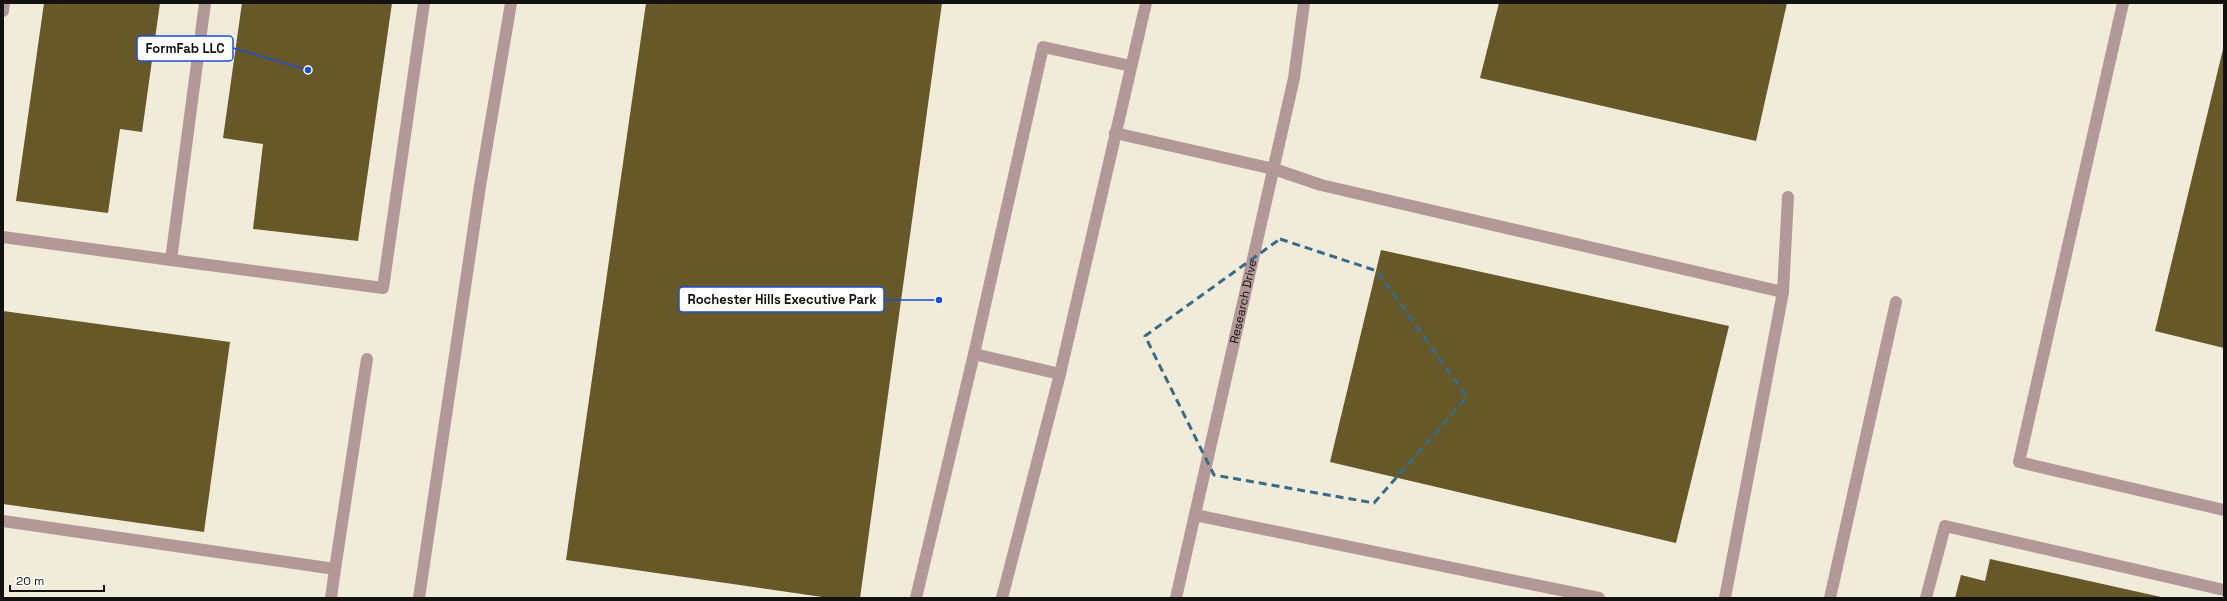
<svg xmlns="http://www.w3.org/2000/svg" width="2227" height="601" font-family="'Space Grotesk',sans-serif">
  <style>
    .built { fill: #f1ebda }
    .building { fill: #665827 }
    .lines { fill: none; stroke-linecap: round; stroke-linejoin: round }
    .minor { stroke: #b29897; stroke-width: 12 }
    .marked { fill: none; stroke: #376c88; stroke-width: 3; stroke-dasharray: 8 5; stroke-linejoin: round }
    .labels { text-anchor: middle; stroke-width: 4; stroke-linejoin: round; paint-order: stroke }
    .street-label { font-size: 12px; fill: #13120f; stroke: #fff }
    .leader { fill: none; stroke: #1d4ed8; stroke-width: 1.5 }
    .callout-dot { fill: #1d4ed8; stroke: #fff; stroke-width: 1.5 }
    .callout { fill: #fff; stroke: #1d4ed8; stroke-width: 1.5 }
    .callout-label { font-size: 13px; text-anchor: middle; font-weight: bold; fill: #13120f }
  </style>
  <rect width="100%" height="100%" fill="#f9f6ec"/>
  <rect class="built" x="3" y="3" width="2221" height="595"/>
  <g class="building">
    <polygon points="44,3 160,3 142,132 120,129 108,213 16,201"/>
    <polygon points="242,3 392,3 358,241 253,229 263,144 223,138"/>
    <polygon points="646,3 942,3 860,598 829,598 566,560"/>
    <polygon points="1499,3 1787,3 1756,141 1480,78"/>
    <polygon points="2224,45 2224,348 2155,331"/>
    <polygon points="1381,250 1729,326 1676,543 1330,462"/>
    <polygon points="3,311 230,342 204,532 3,504"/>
    <polygon points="1990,559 2161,597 2161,598 1955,598 1961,575 1985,581"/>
  </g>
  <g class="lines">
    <g class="minor">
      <polyline points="2123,3 2019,462 2224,510"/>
      <polyline points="3,11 4,3"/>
      <polyline points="1131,66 1043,47 974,354 1060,374 1146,3"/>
      <polyline points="1115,133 1274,169 1321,185 1783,292"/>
      <polyline points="3,237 171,260 205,3"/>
      <polyline points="171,260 383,288 424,3"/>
      <polyline points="1195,515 1599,598"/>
      <polyline points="3,521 335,569 367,359"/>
      <polyline points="331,598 335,569"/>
      <polyline points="419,598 480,186 511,3"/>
      <polyline points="916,598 974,354"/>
      <polyline points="1002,598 1060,374"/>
      <path id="s1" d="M1176 598 1294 78 1304 3"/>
      <polyline points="1725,598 1783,292 1788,197"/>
      <polyline points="1830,598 1896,302"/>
      <polyline points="1926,598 1945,526 2224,590"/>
    </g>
  </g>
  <path class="marked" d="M1280 239 1377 271 1467 397 1374 503 1214 475 1145 336Z"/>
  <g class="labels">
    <g class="street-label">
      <text dy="4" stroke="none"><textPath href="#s1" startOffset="304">Research Drive</textPath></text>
    </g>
  </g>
  <path class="leader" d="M308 70L233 48M939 300L884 300"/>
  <g class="callout-dot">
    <circle cx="308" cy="70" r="4"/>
    <circle cx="939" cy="300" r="4"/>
  </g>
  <g class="callout">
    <rect x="137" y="36" width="96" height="25" rx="4"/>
    <rect x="679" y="287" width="205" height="25" rx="4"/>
  </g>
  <g class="callout-label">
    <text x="185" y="53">FormFab LLC</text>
    <text x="782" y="304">Rochester Hills Executive Park</text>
  </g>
  <rect width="2227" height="601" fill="none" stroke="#13120f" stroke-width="8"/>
  <path d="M10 585v6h94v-6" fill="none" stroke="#13120f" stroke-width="2"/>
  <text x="16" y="585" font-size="12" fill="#13120f" stroke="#ffffff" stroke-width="3" paint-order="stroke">20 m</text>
</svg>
